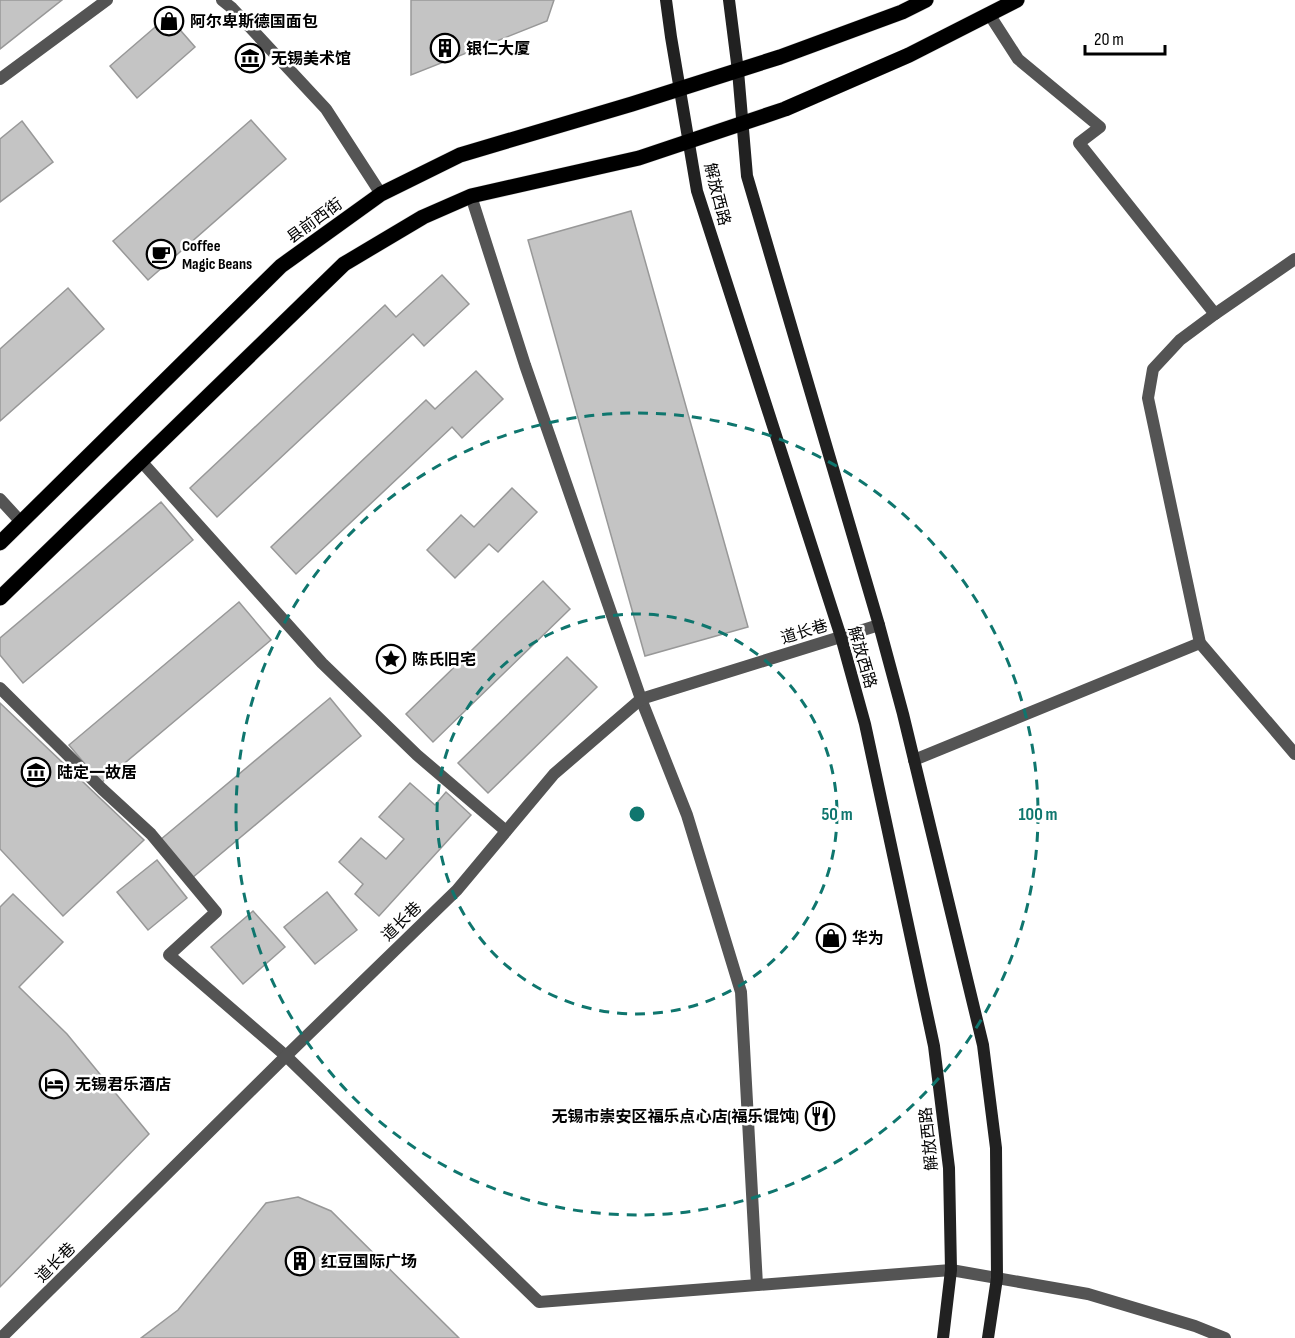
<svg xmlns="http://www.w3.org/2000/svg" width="1295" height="1338" font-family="'Sofia Sans Condensed','Noto Sans SC',sans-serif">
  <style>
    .building { fill: #c4c4c4; stroke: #989898; stroke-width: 1.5 }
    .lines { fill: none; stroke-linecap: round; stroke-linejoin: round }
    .primary-casing { stroke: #dbdbdb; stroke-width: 16 }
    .lane { stroke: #545454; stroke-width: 12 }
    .street { stroke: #545454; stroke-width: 12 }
    .secondary { stroke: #212121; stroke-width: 12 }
    .primary { stroke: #000; stroke-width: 15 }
    .ring { fill: none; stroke: #0f766e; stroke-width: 3; stroke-dasharray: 10 8 }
    .labels { text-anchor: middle; stroke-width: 5; stroke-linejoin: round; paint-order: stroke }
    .poi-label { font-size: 16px; font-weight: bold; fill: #000; stroke: #fff; text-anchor: start }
    .street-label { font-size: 16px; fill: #000; stroke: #fff }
    .centre { fill: #0f766e; stroke: #fff; stroke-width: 3 }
    .ring-label { font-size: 18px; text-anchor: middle; font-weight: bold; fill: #0f766e; stroke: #fff; stroke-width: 5; stroke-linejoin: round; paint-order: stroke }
  </style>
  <rect width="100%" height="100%" fill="#fff"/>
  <g class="building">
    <polygon points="0,0 62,0 0,49"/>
    <polygon points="411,0 554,0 547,21 411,75"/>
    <polygon points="168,16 195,47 137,98 110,66"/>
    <polygon points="251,120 286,159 148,280 113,241"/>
    <polygon points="22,121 53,162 0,202 0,139"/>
    <polygon points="631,211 748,627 645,656 528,240"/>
    <polygon points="442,275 469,304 424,346 413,334 217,517 190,488 385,305 396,317"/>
    <polygon points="68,288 104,329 0,421 0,349"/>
    <polygon points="476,371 503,399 462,438 452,427 296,574 271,547 426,400 435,409"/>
    <polygon points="512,488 537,512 498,552 489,544 455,578 427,550 461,515 474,527"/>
    <polygon points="161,502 193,540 23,683 0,655 0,638"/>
    <polygon points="543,581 570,609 433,742 406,714"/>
    <polygon points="239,602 271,640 101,783 69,745"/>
    <polygon points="567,657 597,687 488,793 458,763"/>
    <polygon points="330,698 361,736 192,878 160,840"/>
    <polygon points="0,703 144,840 63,916 0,849"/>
    <polygon points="410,783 435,805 446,792 471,815 379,916 355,894 363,884 339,862 361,838 386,859 404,839 379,817"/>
    <polygon points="157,860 187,898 148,930 117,892"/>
    <polygon points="327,892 357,930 315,964 284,927"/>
    <polygon points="13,894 63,942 19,987 67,1034 149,1134 0,1287 0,907"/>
    <polygon points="253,911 285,947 243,984 211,947"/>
    <polygon points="298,1197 331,1211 459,1338 141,1338 178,1310 266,1203"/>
  </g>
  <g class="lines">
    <g class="primary-casing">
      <g id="primary">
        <polyline points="0,543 281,266 381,194 460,155 632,104 780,57 902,12 926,0"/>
        <polyline points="0,598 344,264 423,217 471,196 639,158 785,109 909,55 1017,0"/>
      </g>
    </g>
    <g class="lane">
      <polyline points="471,196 525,365 641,699 687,815 741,992 757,1285"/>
      <polyline points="141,461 322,663 417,755 506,831"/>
      <polyline points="0,688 102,789 151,834 216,912 169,955 286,1056"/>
    </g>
    <g class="street">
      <polyline points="222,0 232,8 326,109 381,194"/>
      <polyline points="989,14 1018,59 1100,127 1079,143 1215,314"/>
      <polyline points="0,79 107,0"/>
      <polyline points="1295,259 1215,314 1180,340 1153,369 1148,398 1200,643 1295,754"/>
      <polyline points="0,499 21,522"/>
      <polyline points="914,760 1200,643"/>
      <polyline points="286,1056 539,1302 951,1270 1088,1294 1195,1326 1225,1338"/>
      <polyline points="1,1338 286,1056 457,890 554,774 641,699 879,625"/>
    </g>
    <g class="secondary">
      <polyline points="666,0 671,37 697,191 841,637 865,724 934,1046 949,1168 951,1270 943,1338"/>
      <polyline points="729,0 738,71 747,176 879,625 903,714 983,1045 996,1148 997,1278 988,1338"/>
    </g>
    <use href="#primary" class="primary"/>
  </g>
  <g class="ring">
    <circle cx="637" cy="814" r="200"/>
    <circle cx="637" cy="814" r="401"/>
  </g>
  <defs>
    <g id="shop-ring" transform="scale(1.5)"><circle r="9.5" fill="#fff" stroke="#000" stroke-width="1.5"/><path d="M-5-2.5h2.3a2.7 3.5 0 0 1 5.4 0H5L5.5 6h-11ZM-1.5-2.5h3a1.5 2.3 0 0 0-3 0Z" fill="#000"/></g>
    <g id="building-ring" transform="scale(1.5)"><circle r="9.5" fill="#fff" stroke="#000" stroke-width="1.5"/><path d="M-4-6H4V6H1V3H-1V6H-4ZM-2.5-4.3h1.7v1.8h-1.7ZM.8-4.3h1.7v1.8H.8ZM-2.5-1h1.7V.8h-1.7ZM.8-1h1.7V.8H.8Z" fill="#000"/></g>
    <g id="museum-ring" transform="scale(1.5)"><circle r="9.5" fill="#fff" stroke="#000" stroke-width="1.5"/><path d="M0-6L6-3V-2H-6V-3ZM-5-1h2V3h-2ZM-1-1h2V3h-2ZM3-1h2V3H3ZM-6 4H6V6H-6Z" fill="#000"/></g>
    <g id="cafe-ring" transform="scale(1.5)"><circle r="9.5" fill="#fff" stroke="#000" stroke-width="1.5"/><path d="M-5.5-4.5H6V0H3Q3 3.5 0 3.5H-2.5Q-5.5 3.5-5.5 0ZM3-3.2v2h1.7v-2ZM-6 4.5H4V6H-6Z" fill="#000"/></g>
    <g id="sight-ring" transform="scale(1.5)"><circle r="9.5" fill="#fff" stroke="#000" stroke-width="1.5"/><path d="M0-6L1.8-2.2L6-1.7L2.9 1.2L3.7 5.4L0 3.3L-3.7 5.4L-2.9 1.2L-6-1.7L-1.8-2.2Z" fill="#000"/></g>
    <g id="hotel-ring" transform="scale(1.5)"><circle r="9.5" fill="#fff" stroke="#000" stroke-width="1.5"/><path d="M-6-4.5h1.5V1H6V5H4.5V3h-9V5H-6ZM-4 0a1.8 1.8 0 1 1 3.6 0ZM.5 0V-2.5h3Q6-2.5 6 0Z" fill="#000"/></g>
    <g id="restaurant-ring" transform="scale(1.5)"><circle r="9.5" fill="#fff" stroke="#000" stroke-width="1.5"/><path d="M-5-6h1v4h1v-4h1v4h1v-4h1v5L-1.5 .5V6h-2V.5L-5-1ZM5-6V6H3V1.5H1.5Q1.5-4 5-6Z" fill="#000"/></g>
  </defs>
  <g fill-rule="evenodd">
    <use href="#shop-ring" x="169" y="21"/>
    <use href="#building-ring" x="445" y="48"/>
    <use href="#museum-ring" x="250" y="58"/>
    <use href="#cafe-ring" x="161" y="254"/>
    <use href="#sight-ring" x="391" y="659"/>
    <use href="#museum-ring" x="36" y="772"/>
    <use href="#shop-ring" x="831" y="938"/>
    <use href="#hotel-ring" x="54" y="1084"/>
    <use href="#restaurant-ring" x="820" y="1116"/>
    <use href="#building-ring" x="300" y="1261"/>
  </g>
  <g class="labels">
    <g class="poi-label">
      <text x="190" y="27">阿尔卑斯德国面包</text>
      <text x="466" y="54">银仁大厦</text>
      <text x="271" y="64">无锡美术馆</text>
      <text x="182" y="251">Coffee<tspan x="182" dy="18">Magic Beans</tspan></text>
      <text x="412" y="665">陈氏旧宅</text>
      <text x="57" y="778">陆定一故居</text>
      <text x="852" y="944">华为</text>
      <text x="75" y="1090">无锡君乐酒店</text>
      <text x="799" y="1122" text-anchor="end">无锡市崇安区福乐点心店(福乐馄饨)</text>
      <text x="321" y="1267">红豆国际广场</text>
    </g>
    <g class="street-label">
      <text transform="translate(718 194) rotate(76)" y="6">解放西路</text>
      <text transform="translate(314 220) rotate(-36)" y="6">县前西街</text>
      <text transform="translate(804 631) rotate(-17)" y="6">道长巷</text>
      <text transform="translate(863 657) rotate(74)" y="6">解放西路</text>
      <text transform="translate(401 921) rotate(-44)" y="6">道长巷</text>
      <text transform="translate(928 1139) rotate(-96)" y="6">解放西路</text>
      <text transform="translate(55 1262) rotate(-45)" y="6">道长巷</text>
    </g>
  </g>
  <circle cx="637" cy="814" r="9" class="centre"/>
  <g class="ring-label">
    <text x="837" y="820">50 m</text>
    <text x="1038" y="820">100 m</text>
  </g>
  <path d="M1085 45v9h80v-9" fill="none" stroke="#000000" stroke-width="3"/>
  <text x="1094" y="45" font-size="18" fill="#000000" stroke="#ffffff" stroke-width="4.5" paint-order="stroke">20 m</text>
</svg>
